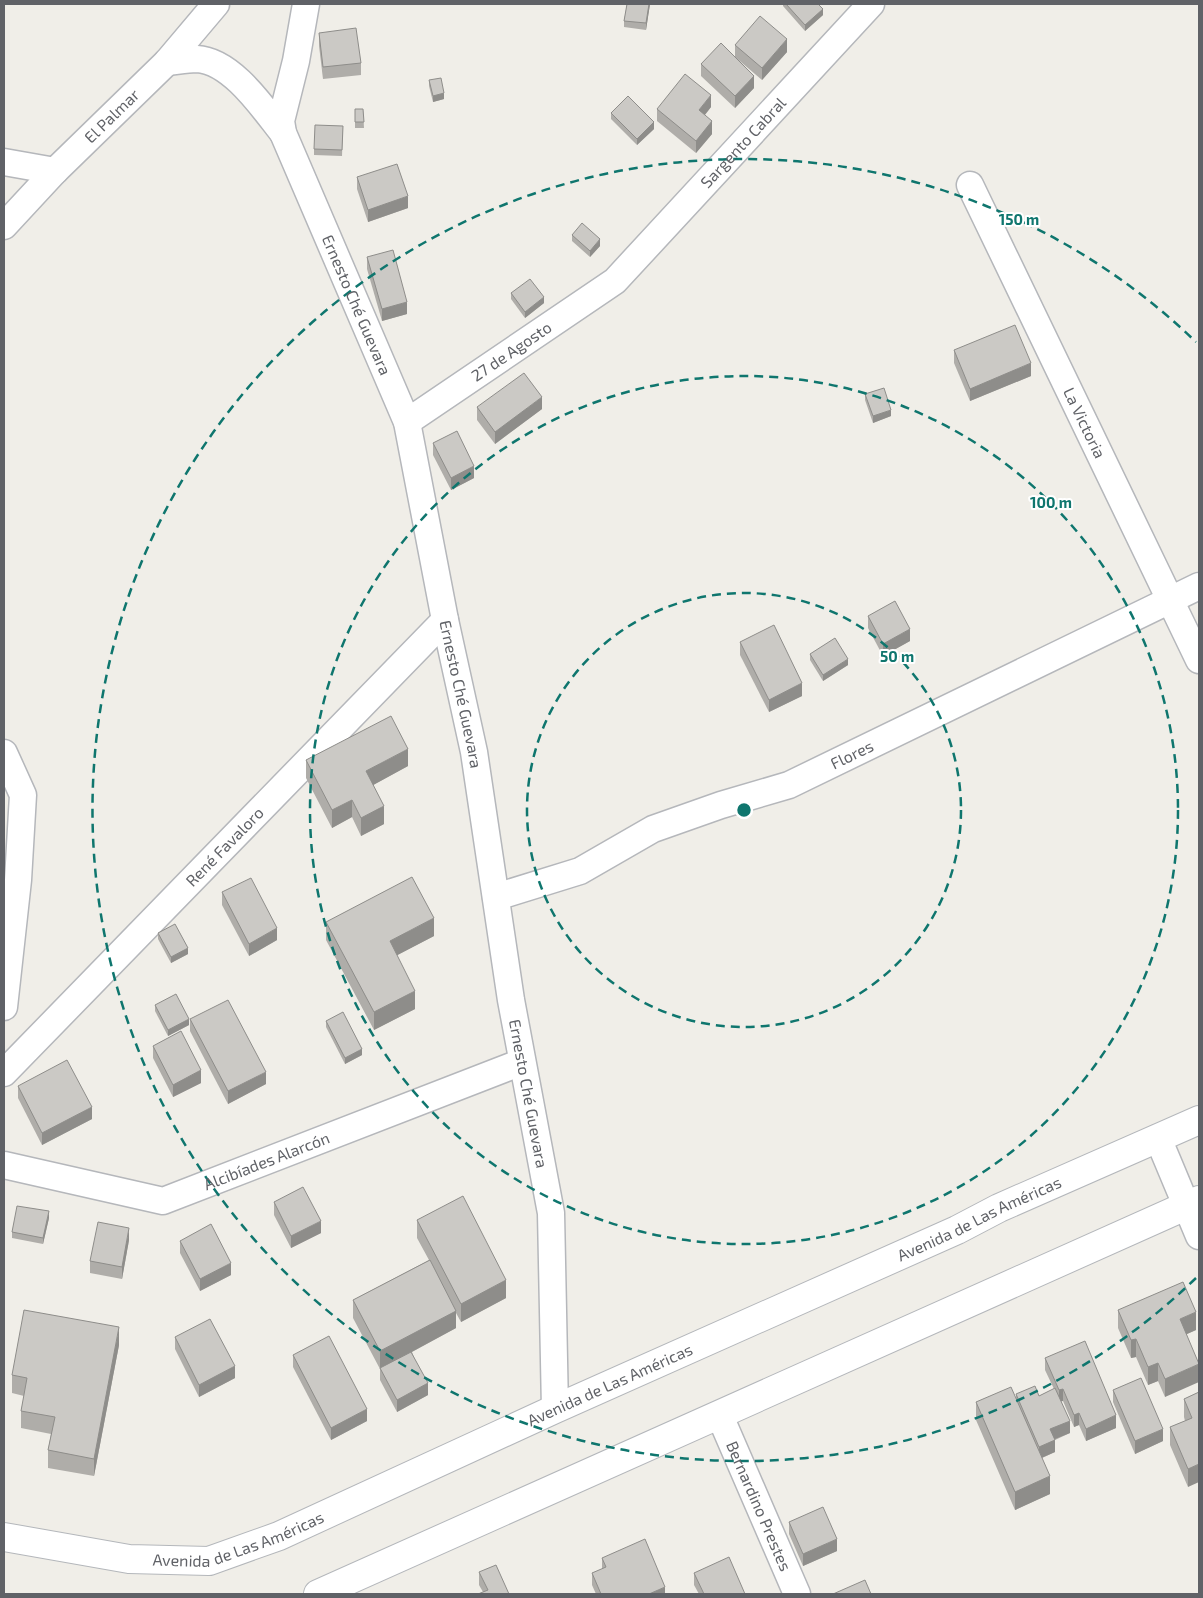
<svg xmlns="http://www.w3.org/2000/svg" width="1203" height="1598" font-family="'Exo 2',sans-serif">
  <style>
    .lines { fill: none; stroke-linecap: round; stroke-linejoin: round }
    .minor-casing { stroke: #b5b7bb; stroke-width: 29 }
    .secondary-casing { stroke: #b4b7bb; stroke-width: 30 }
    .minor { stroke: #fff; stroke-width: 26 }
    .secondary { stroke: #fff; stroke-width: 28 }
    .wall { fill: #afada9 }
    .shaded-wall { fill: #8e8d8a }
    .building { fill: #cbc9c5; stroke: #8e8d8a }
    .ring { fill: none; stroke: #0f766e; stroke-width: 2.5; stroke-dasharray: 9 6 }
    .labels { text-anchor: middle; stroke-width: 4; stroke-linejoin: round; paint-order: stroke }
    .street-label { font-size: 16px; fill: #606267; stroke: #fff }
    .centre { fill: #0f766e; stroke: #fff; stroke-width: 2.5 }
    .ring-label { font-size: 15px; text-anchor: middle; font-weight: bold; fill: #0f766e; stroke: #fff; stroke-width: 4; stroke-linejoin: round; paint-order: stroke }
  </style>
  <rect width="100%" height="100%" fill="#f0eee8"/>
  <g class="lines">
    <g class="minor-casing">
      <g id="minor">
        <path id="s1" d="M306 4 296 61 281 121 283 133 407 422 445 620 474 752 511 1000 551 1213 555 1409"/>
        <path d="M167 62C177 61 187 59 197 59 232 61 263 108 283 133"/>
        <polyline points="4,162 55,171"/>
        <path id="s2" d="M970 185 1199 660"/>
        <path id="s3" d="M4 226 55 171 167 62 216 4"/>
        <path id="s4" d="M407 422 615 281 871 4"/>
        <polyline points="4,753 23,795 18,880 4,1007"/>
        <path id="s5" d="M496 897 580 871 653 829 721 805 789 785 1199 586"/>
        <path id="s6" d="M4 1073 445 620"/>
        <polyline points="1158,1138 1199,1236"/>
        <path id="s7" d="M4 1165 163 1201 522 1062"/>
        <path id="s8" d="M720 1416 797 1594"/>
      </g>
    </g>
    <g class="secondary-casing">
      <g id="secondary">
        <path id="s9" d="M4 1537 129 1559 209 1561 279 1536 555 1409 957 1230 999 1208 1199 1120"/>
        <polyline points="318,1594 1199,1200"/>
      </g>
    </g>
    <use href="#minor" class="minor"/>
    <use href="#secondary" class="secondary"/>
  </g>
  <g class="wall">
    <polygon points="627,4 650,4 646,30 624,27 624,21"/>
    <polygon points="783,4 818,4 823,15 805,31 783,6"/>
    <polygon points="319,33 361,63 361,75 323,79 319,46"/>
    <polygon points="735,45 787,52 762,80 735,57"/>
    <polygon points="701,64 754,88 735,108 701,76"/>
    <polygon points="429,80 444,99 433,102 429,86"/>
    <polygon points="711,107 705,115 712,134 696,153 657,121 657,109"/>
    <polygon points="355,109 363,109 364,128 355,128"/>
    <polygon points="611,113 654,129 637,145 611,119"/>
    <polygon points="343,126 342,156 314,155 314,149"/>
    <polygon points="357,177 408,208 368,222 357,189"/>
    <polygon points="572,235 600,246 590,257 572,241"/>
    <polygon points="367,257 407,314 382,321 367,269"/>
    <polygon points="511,293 544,303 525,318 511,299"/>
    <polygon points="954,350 1031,376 970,401 954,363"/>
    <polygon points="865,394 891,416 873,423 865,400"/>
    <polygon points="477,407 542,409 495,444 477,420"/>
    <polygon points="433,443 474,478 451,490 433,455"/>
    <polygon points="868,616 910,641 883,656 868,628"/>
    <polygon points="740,642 802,696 769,712 740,655"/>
    <polygon points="810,654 848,665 823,681 810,660"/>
    <polygon points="306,760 408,766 373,785 384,824 361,836 352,817 332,828 306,778"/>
    <polygon points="222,892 277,940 249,956 222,905"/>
    <polygon points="326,922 434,936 397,955 415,1009 374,1030 326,940"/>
    <polygon points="158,933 188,954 171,963 158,939"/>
    <polygon points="155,1005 189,1025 168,1036 155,1011"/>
    <polygon points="190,1019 266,1084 228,1104 190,1031"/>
    <polygon points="326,1021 362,1055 345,1064 326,1027"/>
    <polygon points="153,1046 201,1083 173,1097 153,1058"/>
    <polygon points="18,1086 92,1119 42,1145 18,1098"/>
    <polygon points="274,1202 321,1233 291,1248 274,1215"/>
    <polygon points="49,1218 43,1244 12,1238 12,1232"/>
    <polygon points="417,1220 506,1298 461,1322 456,1313 456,1328 412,1352 428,1395 397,1412 380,1380 380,1369 353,1318 353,1300 429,1260 417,1238"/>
    <polygon points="129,1240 122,1279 90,1273 90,1261"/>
    <polygon points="180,1241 231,1275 200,1291 180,1253"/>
    <polygon points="1118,1310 1196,1330 1187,1334 1165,1397 1158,1381 1148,1385 1136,1357 1131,1358 1118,1328"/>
    <polygon points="175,1337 235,1378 199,1397 175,1349"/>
    <polygon points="119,1345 94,1476 48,1468 48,1450 51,1434 21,1428 21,1411 24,1396 12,1393 12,1375"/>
    <polygon points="293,1355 367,1421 331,1440 293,1367"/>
    <polygon points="1045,1358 1116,1428 1086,1441 1079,1425 1074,1427 1063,1401 1061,1401 1070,1433 1055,1440 1055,1452 1042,1458 1050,1494 1015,1510 976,1420 976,1402 1016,1398 1016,1394 1039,1396 1054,1389 1045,1370"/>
    <polygon points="1113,1390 1163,1441 1135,1454 1113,1402"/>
    <polygon points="1199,1392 1188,1487 1170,1445 1170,1427 1185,1421 1184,1417 1184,1399"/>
    <polygon points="789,1522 837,1551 803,1566 789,1534"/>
    <polygon points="602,1558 665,1594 596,1594 592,1585 592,1573 602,1569"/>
    <polygon points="479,1572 509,1594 483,1592 479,1585"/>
    <polygon points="694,1573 745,1594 699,1594 694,1585"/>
  </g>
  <g class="shaded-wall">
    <polygon points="649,4 650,4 646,30 646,23"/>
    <polygon points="823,9 823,15 805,31 805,25"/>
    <polygon points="787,39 787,52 762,80 762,68"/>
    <polygon points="754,76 754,88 735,108 735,96"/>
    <polygon points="444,93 444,99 433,102 433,96"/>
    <polygon points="711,95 711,107 699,122 699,110"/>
    <polygon points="712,121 712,134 696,153 696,141"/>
    <polygon points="654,122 654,129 637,145 637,139"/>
    <polygon points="408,196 408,208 368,222 368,210"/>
    <polygon points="600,239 600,246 590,257 590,251"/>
    <polygon points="544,297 544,303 525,318 525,312"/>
    <polygon points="407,302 407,314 382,321 382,309"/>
    <polygon points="1031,363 1031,376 970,401 970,389"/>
    <polygon points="542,397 542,409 495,444 495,432"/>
    <polygon points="891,410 891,416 873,423 873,416"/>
    <polygon points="474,466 474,478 451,490 451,478"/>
    <polygon points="910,629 910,641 883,656 883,644"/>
    <polygon points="848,659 848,665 823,681 823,675"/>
    <polygon points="802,683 802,696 769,712 769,700"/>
    <polygon points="408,749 408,766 366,789 366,771"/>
    <polygon points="352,800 352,817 332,828 332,810"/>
    <polygon points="384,806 384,824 361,836 361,818"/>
    <polygon points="434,918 434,936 390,959 390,941"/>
    <polygon points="277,928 277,940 249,956 249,944"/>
    <polygon points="188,948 188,954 171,963 171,957"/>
    <polygon points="415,991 415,1009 374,1030 374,1012"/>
    <polygon points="189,1019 189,1025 168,1036 168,1030"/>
    <polygon points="362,1049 362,1055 345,1064 345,1058"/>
    <polygon points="201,1070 201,1083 173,1097 173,1085"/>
    <polygon points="266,1072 266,1084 228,1104 228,1091"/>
    <polygon points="92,1107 92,1119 42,1145 42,1133"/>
    <polygon points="49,1211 49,1218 43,1244 43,1238"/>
    <polygon points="321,1221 321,1233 291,1248 291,1236"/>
    <polygon points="129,1228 129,1240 122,1279 122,1267"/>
    <polygon points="231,1263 231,1275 200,1291 200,1279"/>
    <polygon points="506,1280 506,1298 461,1322 461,1304"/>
    <polygon points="456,1311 456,1328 380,1369 380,1351"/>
    <polygon points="1196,1312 1196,1330 1180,1337 1180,1319"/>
    <polygon points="119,1327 119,1345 94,1476 94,1459"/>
    <polygon points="1136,1339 1136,1357 1131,1358 1131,1340"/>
    <polygon points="1158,1363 1158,1381 1148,1385 1148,1367"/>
    <polygon points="1199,1364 1199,1382 1165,1397 1165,1379"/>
    <polygon points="235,1366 235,1378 199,1397 199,1385"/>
    <polygon points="428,1383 428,1395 397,1412 397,1400"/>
    <polygon points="1063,1389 1063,1401 1059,1402 1059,1390"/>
    <polygon points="367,1409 367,1421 331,1440 331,1428"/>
    <polygon points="1079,1413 1079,1425 1074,1427 1074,1415"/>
    <polygon points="1116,1415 1116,1428 1086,1441 1086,1429"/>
    <polygon points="1070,1421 1070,1433 1050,1441 1050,1429"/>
    <polygon points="1163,1429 1163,1441 1135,1454 1135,1441"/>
    <polygon points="1055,1440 1055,1452 1039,1459 1039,1447"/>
    <polygon points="1199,1464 1199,1482 1188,1487 1188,1469"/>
    <polygon points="1050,1476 1050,1494 1015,1510 1015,1492"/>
    <polygon points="837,1539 837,1551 803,1566 803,1554"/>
    <polygon points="665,1587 665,1594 649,1594"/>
  </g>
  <g class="building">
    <polygon points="627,4 649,4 646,23 624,21"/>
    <polygon points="786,4 818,4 823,9 805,25"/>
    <polygon points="760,16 787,39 762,68 735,45"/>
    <polygon points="356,28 361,63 323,67 319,33"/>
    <polygon points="721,43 754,76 735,96 701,64"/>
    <polygon points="685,74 711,95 699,110 712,121 696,141 657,109"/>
    <polygon points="441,78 444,93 433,96 429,80"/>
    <polygon points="628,96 654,122 637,139 611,113"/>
    <polygon points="355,109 363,109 364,122 355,122"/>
    <polygon points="315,125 343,126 342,150 314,149"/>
    <polygon points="397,164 408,196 368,210 357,177"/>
    <polygon points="582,223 600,239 590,251 572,235"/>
    <polygon points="393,250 407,302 382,309 367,257"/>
    <polygon points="530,279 544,297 525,312 511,293"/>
    <polygon points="1015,325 1031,363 970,389 954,350"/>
    <polygon points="524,373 542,397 495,432 477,407"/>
    <polygon points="884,388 891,410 873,416 865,394"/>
    <polygon points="457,431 474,466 451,478 433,443"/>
    <polygon points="895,601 910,629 883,644 868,616"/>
    <polygon points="774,625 802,683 769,700 740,642"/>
    <polygon points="835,638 848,659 823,675 810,654"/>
    <polygon points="391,716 408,749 366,771 384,806 361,818 352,800 332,810 306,760"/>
    <polygon points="412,877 434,918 390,941 415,991 374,1012 326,922"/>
    <polygon points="251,878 277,928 249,944 222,892"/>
    <polygon points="175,924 188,948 171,957 158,933"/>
    <polygon points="176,994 189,1019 168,1030 155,1005"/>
    <polygon points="228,1000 266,1072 228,1091 190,1019"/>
    <polygon points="343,1012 362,1049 345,1058 326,1021"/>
    <polygon points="181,1031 201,1070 173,1085 153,1046"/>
    <polygon points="67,1060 92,1107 42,1133 18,1086"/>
    <polygon points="303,1187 321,1221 291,1236 274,1202"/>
    <polygon points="463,1196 506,1280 461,1304 417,1220"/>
    <polygon points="17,1206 49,1211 43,1238 12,1232"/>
    <polygon points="98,1222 129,1228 122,1267 90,1261"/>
    <polygon points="211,1224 231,1263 200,1279 180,1241"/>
    <polygon points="430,1260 456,1311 380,1351 353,1300"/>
    <polygon points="1183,1282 1196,1312 1180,1319 1199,1364 1165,1379 1158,1363 1148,1367 1136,1339 1131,1340 1118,1310"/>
    <polygon points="24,1310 119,1327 94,1459 48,1450 55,1417 21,1411 27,1378 12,1375"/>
    <polygon points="210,1319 235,1366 199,1385 175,1337"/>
    <polygon points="329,1336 367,1409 331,1428 293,1355"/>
    <polygon points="1085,1341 1116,1415 1086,1429 1079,1413 1074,1415 1063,1389 1059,1390 1045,1358"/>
    <polygon points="411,1352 428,1383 397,1400 380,1368"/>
    <polygon points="1141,1378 1163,1429 1135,1441 1113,1390"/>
    <polygon points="1035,1386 1039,1396 1055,1388 1070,1421 1050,1429 1055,1440 1039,1447 1016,1394"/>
    <polygon points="1011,1387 1050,1476 1015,1492 976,1402"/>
    <polygon points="1199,1392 1199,1464 1188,1469 1170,1427 1192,1418 1184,1399"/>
    <polygon points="823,1507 837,1539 803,1554 789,1522"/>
    <polygon points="645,1539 665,1587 649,1594 601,1594 592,1573 606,1567 602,1558"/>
    <polygon points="729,1557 745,1594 704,1594 694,1573"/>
    <polygon points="496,1565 509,1594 478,1594 488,1590 479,1572"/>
    <polygon points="865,1580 871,1594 833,1594"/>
  </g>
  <g class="ring">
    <circle cx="744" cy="810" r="217"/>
    <circle cx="744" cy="810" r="434"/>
    <path d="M1196 1278A651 651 0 1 1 1196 342"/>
  </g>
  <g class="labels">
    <g class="street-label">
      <text dy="6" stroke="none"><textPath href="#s3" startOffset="154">El Palmar</textPath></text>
      <text dy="6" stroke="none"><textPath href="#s4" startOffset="440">Sargento Cabral</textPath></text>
      <text dy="6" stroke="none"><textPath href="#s1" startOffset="319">Ernesto Ché Guevara</textPath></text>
      <text dy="6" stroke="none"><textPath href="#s4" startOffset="126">27 de Agosto</textPath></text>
      <text dy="6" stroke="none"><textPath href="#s2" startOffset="264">La Victoria</textPath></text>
      <text dy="6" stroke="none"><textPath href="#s1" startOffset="724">Ernesto Ché Guevara</textPath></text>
      <text dy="6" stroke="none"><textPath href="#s5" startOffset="385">Flores</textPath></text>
      <text dy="6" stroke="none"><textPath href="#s6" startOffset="316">René Favaloro</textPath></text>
      <text dy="6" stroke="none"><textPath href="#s1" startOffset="1129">Ernesto Ché Guevara</textPath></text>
      <text dy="6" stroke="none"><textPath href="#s7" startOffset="274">Alcibíades Alarcón</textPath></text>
      <text dy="6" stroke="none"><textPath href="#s9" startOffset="1050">Avenida de Las Américas</textPath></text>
      <text dy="6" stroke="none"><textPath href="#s9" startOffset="645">Avenida de Las Américas</textPath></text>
      <text dy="6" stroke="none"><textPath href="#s8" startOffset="98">Bernardino Prestes</textPath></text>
      <text dy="6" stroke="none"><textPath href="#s9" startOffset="240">Avenida de Las Américas</textPath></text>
    </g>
  </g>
  <circle cx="744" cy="810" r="8" class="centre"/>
  <g class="ring-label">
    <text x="1019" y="225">150 m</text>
    <text x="1051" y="508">100 m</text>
    <text x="897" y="662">50 m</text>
  </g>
  <rect width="1203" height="1598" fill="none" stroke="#606267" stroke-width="10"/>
</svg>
